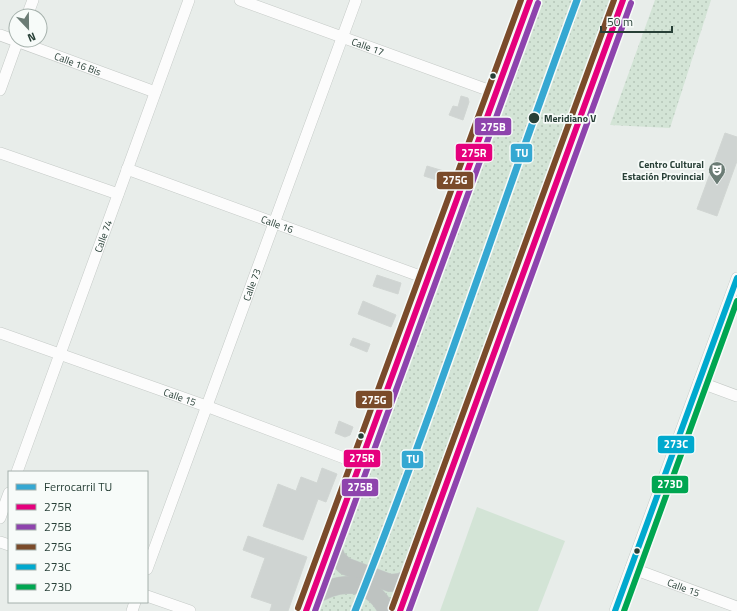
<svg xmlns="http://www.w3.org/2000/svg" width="737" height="611" font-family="'Titillium Web',sans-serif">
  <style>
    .grass { fill: url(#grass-dots) }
    .pitch { fill: #d3e4d6 }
    .building { fill: #cfd4d2; stroke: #d1d6d3 }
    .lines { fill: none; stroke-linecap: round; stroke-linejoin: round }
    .minor-casing { stroke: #c5cac7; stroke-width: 12 }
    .highway-casing { stroke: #c4cbc8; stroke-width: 18 }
    .minor { stroke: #fcfcfc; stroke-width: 11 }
    .highway { stroke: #bec3c1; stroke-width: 17 }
    .bus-1-casing { stroke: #f7fbf9; stroke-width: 9 }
    .bus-2-casing { stroke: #f7fbf9; stroke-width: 9 }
    .bus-3-casing { stroke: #f7fbf9; stroke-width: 9 }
    .bus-4-casing { stroke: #f7fbf9; stroke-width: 9 }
    .bus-5-casing { stroke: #f7fbf9; stroke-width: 9 }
    .bus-1 { stroke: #e5007d; stroke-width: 6 }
    .bus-2 { stroke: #8e44ad; stroke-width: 6 }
    .bus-3 { stroke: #7a4b2a; stroke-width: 6 }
    .bus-4 { stroke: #00a9ce; stroke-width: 6 }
    .bus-5 { stroke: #00a651; stroke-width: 6 }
    .rail-1-casing { stroke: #f7fbf9; stroke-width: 10 }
    .rail-1 { stroke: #35a8d2; stroke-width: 7 }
    .bus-dot { fill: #273f36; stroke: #f7fbf9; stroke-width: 1.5 }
    .labels { text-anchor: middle; stroke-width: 3.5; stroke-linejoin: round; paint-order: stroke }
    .street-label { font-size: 10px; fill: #273f36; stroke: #f7fbf9 }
    .stop-label { font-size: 10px; font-weight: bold; fill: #273f36; stroke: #f7fbf9; text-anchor: start }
    .poi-label { font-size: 10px; font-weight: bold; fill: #273f36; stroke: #f7fbf9; text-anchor: end }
    .line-badge { stroke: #f7fbf9; stroke-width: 1.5 }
    .badge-label { font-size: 11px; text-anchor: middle; font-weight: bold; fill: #fff }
  </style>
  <defs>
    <pattern id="grass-dots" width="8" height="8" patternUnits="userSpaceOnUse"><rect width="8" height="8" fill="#d3e4d6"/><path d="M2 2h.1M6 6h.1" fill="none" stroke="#b5c5b8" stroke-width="1.8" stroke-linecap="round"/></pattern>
  </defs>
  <rect width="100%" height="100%" fill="#e8edea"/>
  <g class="grass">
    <polygon points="539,0 614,0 405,571 395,578 345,561 339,549"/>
    <polygon points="655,0 711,0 670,128 610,125"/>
    <polygon points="333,562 400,586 392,609 386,598 326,583"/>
    <polygon points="343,590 367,595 379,611 315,611 322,600"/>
  </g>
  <polygon class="pitch" points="477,507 565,541 538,611 440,611"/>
  <g class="building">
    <polygon points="461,96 468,98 469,102 463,120 449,115 453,106 458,107"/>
    <polygon points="725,133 737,137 737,161 717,216 697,209"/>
    <polygon points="427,166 447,172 443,182 424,176"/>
    <polygon points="377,275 401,283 398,294 373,286"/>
    <polygon points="363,301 396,315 391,327 358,314"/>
    <polygon points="353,338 370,344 367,352 350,345"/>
    <polygon points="339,421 353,427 350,435 345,437 335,433"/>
    <polygon points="322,468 337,474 326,502 318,499 303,540 263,526 278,484 296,491 301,477 317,483"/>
    <polygon points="248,536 307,557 288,611 270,611 272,604 251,597 265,558 243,550"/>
  </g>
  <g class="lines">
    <g class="minor-casing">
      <g id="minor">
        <path id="s1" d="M240 0 496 93"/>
        <polyline points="27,16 33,0"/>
        <path id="s2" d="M0 35 155 92"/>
        <polyline points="0,90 18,40"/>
        <polyline points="0,153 118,194"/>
        <path id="s3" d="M127 169 428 279"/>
        <path id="s4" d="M0 333 206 406 360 464"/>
        <polyline points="699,382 737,396"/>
        <path id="s5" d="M17 472 189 0"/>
        <polyline points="0,518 9,493"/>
        <polyline points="0,542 9,545"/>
        <path id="s6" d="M631 568 737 607"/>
        <path id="s7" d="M147 569 356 0"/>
        <polyline points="147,596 190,611"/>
        <polyline points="132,611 135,602"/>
        <polyline points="615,611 737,278"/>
      </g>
    </g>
    <g class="highway-casing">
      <g id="highway">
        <polyline points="331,543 337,558 345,566 390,583 400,582 414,575"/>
        <path d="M310 599C338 579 370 578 387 611"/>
        <polyline points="306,611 530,0"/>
        <polyline points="400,611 623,0"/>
      </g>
    </g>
    <use href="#minor" class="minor"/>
    <use href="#highway" class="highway"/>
    <g class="bus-1-casing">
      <g id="bus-1">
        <polyline points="306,611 530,0"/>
        <polyline points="400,611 623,0"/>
      </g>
    </g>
    <g class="bus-2-casing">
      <g id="bus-2">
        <polyline points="315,611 538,3"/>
        <polyline points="409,611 631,3"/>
      </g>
    </g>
    <g class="bus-3-casing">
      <g id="bus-3">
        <polyline points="298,608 521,0"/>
        <polyline points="392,608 614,0"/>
      </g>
    </g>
    <g class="bus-4-casing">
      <polyline id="bus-4" points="615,611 737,278"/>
    </g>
    <g class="bus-5-casing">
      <polyline id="bus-5" points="624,611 737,301"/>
    </g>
    <use href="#bus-1" class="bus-1"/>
    <use href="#bus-2" class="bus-2"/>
    <use href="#bus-3" class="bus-3"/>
    <use href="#bus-4" class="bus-4"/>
    <use href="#bus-5" class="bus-5"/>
    <g class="rail-1-casing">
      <path id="rail-1" d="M355 611C435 410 502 203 577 0"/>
    </g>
    <use href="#rail-1" class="rail-1"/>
  </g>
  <defs>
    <g id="theatre-pin" transform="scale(0.9)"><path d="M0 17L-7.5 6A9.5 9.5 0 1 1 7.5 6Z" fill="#6b7c75" stroke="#f7fbf9"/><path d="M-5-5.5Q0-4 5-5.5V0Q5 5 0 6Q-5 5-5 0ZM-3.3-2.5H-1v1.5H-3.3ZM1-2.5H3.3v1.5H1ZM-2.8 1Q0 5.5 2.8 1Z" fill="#fff"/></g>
  </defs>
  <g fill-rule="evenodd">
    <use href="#theatre-pin" x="717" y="170"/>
  </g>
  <g class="bus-dot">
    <circle cx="493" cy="76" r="3.5"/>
    <circle cx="534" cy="118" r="6"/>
    <circle cx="361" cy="436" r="3.5"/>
    <circle cx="637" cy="551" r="3.5"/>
  </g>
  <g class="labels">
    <g class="street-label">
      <text dy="4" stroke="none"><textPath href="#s1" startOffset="136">Calle 17</textPath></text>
      <text dy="4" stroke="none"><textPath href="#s2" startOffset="83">Calle 16 Bis</textPath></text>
      <text dy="4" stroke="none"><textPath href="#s3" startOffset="160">Calle 16</textPath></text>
      <text dy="4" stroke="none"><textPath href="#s5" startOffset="251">Calle 74</textPath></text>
      <text dy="4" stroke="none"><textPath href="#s7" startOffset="303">Calle 73</textPath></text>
      <text dy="4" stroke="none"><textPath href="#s4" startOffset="191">Calle 15</textPath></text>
      <text dy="4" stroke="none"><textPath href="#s6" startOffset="56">Calle 15</textPath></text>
    </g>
    <g class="stop-label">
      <text x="544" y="122">Meridiano V</text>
    </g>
    <g class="poi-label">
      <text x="704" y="168">Centro Cultural<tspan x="704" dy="12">Estación Provincial</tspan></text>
    </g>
  </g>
  <g class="line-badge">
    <rect x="474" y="117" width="38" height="19" rx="4" fill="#8e44ad"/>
    <rect x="455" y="143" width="38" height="19" rx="4" fill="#e5007d"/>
    <rect x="510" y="143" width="23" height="20" rx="4" fill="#35a8d2"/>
    <rect x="436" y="171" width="38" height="19" rx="4" fill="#7a4b2a"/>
    <rect x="355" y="390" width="38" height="19" rx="4" fill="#7a4b2a"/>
    <rect x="657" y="435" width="38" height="19" rx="4" fill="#00a9ce"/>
    <rect x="343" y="449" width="38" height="19" rx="4" fill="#e5007d"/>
    <rect x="401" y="450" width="23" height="19" rx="4" fill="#35a8d2"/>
    <rect x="651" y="475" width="38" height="19" rx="4" fill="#00a651"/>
    <rect x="341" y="478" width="38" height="19" rx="4" fill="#8e44ad"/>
  </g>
  <g class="badge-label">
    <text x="493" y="131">275B</text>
    <text x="474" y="157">275R</text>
    <text x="522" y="157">TU</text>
    <text x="455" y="184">275G</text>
    <text x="374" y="404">275G</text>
    <text x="676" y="448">273C</text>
    <text x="362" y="462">275R</text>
    <text x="413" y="463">TU</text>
    <text x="670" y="488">273D</text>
    <text x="360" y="491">275B</text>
  </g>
  <rect x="8" y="471" width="140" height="132" fill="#f7fbf9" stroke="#a4b0ab"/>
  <rect x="16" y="484" width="20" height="6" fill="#35a8d2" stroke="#a4b0ab"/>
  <text x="44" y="491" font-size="12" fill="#273f36">Ferrocarril TU</text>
  <rect x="16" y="504" width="20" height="6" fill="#e5007d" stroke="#a4b0ab"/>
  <text x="44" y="511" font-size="12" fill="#273f36">275R</text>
  <rect x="16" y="524" width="20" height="6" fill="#8e44ad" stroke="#a4b0ab"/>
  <text x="44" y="531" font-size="12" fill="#273f36">275B</text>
  <rect x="16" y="544" width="20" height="6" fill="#7a4b2a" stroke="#a4b0ab"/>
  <text x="44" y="551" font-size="12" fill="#273f36">275G</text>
  <rect x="16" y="564" width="20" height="6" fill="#00a9ce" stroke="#a4b0ab"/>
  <text x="44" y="571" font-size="12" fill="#273f36">273C</text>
  <rect x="16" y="584" width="20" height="6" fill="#00a651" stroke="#a4b0ab"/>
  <text x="44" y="591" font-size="12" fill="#273f36">273D</text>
  <g transform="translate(28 28) rotate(158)"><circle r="19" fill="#f7fbf9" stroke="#a4b0ab"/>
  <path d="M0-3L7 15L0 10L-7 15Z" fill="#6b7c75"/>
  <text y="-6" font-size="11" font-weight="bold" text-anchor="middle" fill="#273f36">N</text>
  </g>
  <path d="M601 26v6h71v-6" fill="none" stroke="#273f36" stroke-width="2"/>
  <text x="607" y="26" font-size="12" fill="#273f36" stroke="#f7fbf9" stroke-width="3" paint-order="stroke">50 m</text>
</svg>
